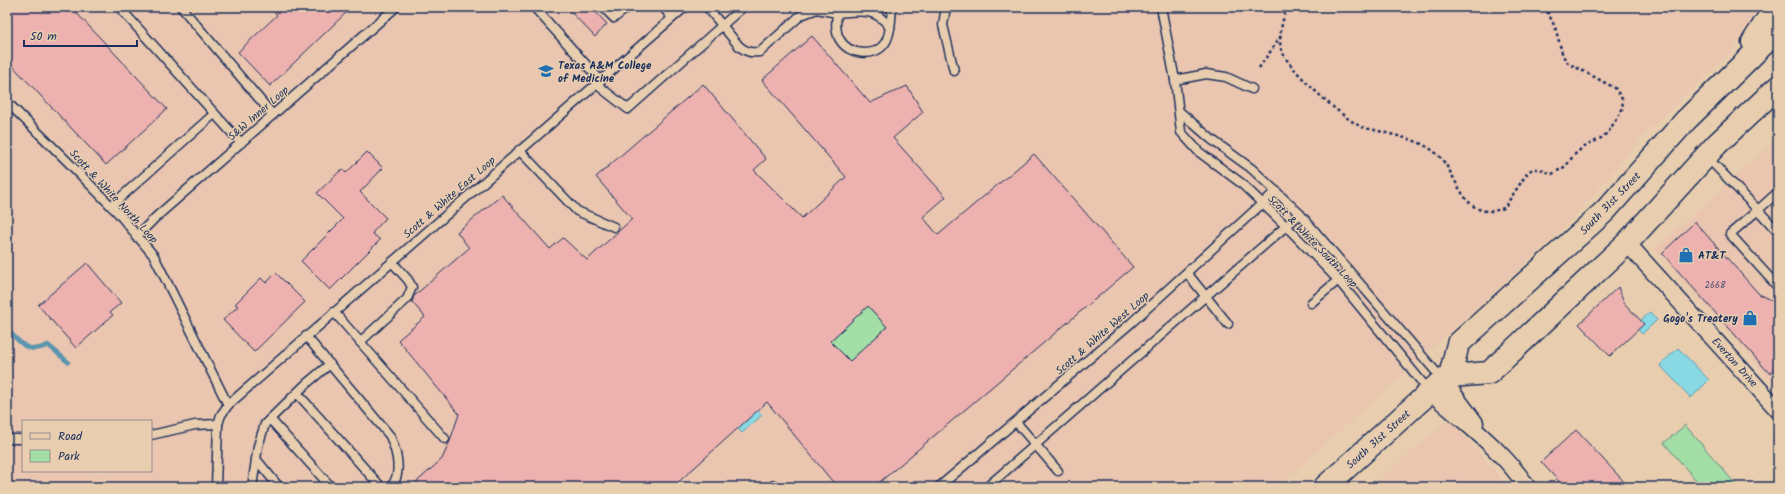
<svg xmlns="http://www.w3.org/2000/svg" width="1785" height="494" font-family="Kalam,sans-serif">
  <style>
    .built { fill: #eac5af; fill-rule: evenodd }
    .green { fill: #a2dea5; stroke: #5e8682 }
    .water { fill: #88d9e4; stroke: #5c95ae }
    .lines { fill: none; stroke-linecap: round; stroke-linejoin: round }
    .stream { stroke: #5c95ae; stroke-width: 4.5 }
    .building { fill: #edb1af; stroke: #1b2f5e; fill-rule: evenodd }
    .lane-casing { stroke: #1b2f5e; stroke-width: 11 }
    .street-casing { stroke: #1b2f5e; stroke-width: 19 }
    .secondary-casing { stroke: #1b2f5e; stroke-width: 25 }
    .path { stroke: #1b2f5e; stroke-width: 2.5; stroke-dasharray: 3 3; stroke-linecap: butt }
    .lane { stroke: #e8ceaf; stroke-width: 8 }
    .street { stroke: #e8ceaf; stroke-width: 16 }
    .secondary { stroke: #e8ceaf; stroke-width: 22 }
    .labels { text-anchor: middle; stroke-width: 3; stroke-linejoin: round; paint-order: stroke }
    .number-label { font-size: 9px; fill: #505072 }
    .poi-label { font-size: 11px; font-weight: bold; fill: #1b2f5e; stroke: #e8ceaf; text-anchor: start }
    .street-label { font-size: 11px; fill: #1b2f5e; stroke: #e8ceaf }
  </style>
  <rect width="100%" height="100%" fill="#e8ceaf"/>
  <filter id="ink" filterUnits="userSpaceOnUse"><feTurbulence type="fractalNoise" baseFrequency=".025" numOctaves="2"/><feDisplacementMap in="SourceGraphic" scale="8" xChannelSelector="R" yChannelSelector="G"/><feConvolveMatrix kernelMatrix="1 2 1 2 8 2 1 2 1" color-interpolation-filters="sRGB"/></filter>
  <g filter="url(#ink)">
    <g class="built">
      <path d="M7 7H1759V12L1729 54 1651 127 1568 224 1445 337 1276 487H7ZM23 421H151V471H23Z"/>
      <polygon points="1778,139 1778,388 1654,249"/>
      <polygon points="1450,419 1508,487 1371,487"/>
    </g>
    <g class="green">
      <polygon points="868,306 887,327 850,361 793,375"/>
      <polygon points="1685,425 1738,487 1702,487 1664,443"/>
    </g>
    <g class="water">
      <polygon points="1650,312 1657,320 1642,334 1635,326"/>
      <polygon points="1678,348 1709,380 1691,398 1660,365"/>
      <polygon points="755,407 762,415 742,433 734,425"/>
    </g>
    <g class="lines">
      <path class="stream" d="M7 329C21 343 27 355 48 345L68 362"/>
    </g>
    <g class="building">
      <polygon points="7,7 71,7 167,109 106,165 7,60"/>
      <polygon points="270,7 352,7 270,86 238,52 277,15"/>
      <polygon points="566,7 591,7 607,24 595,37"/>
      <path d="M812 36 870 103 907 86 923 112 893 138 946 197 923 217 938 235 1034 154 1133 267 874 487H837L767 402 673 487H411L442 459 450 441 459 414 398 340 425 317 412 302 414 296 469 248 457 232 502 195 550 249 563 238 587 260 632 219 596 177 703 84 766 159 754 170 802 218 846 177 762 80ZM868 306 887 327 850 361 830 341Z"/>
      <polygon points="367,152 383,168 360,192 386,218 372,233 380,240 330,290 301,261 343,219 317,193 342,169 346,173"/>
      <polygon points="1695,222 1759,294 1778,303 1778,359 1770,374 1662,253"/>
      <polygon points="87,263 121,303 110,312 113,315 76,348 38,305"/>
      <polygon points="276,273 305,302 254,352 223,320 238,306 235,304 261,278 266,283"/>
      <polygon points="1618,287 1625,304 1644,324 1610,356 1579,324"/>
      <polygon points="1576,430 1629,487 1564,487 1541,462"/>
    </g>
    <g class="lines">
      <g class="lane-casing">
        <g id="lane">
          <polyline points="119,7 241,143"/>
          <polyline points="181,7 273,115"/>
          <polyline points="534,7 600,80"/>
          <polyline points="603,7 614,18 628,7"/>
          <polyline points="663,7 672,18"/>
          <path d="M707 7 739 46C746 52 751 53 760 52L801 15 817 9 837 13C836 22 835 32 840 40 849 55 875 58 885 43 891 34 891 18 892 7"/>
          <path d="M837 7V13C859 11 877 7 890 28"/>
          <polyline points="946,7 943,25 954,71"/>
          <polyline points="1161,7 1175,80 1181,132 1199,152 1241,183 1287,227 1338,280 1430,392"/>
          <polyline points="1175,80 1206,74 1226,77 1252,89"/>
          <polyline points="596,84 628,109 743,7"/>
          <polyline points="7,102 66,160 118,213 154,256 228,405"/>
          <polyline points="1180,112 1211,139 1252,169 1300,214 1443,380"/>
          <polyline points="519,150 577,211 614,227"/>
          <polyline points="1707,157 1758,210 1730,234 1778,287"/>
          <polyline points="1778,192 1758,210 1778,232"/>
          <polyline points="111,206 214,114"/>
          <polyline points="136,237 156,217 396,7"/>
          <polyline points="1187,273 1228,324"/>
          <polyline points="1311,303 1349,271"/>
          <polyline points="334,312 445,439"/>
          <path d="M306 336 390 436C396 450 403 473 391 487"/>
          <polyline points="360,342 407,299 412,287 408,280 392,262"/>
          <polyline points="297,393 381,487"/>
          <polyline points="270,419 331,487"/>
          <polyline points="1016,422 1058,471"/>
          <polyline points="151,435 195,425 218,424"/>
          <polyline points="7,439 23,439"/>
          <polyline points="256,459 279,487"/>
          <polyline points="216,487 218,424 221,415 228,405 685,7"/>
          <polyline points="252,487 258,446 265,424 306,384 330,364"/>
          <polyline points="772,487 774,485 776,487"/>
          <polyline points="939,487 1131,323 1276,191"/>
          <polyline points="987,487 1300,214"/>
        </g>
      </g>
      <g class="street-casing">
        <g id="street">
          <polyline points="1627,243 1778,410"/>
          <polyline points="1443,380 1475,423"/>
          <path d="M1431 392C1463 421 1504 451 1527 487"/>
        </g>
      </g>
      <g class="secondary-casing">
        <g id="secondary">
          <polyline points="1753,42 1771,14 1773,7"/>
          <polyline points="1450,376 1458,344 1605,211 1686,120 1778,30"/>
          <polyline points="1325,487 1443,380 1450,376 1489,373 1627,243 1717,144 1778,87"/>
        </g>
      </g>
      <g class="path">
        <path d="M1287 7C1283 18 1278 37 1281 49 1287 68 1339 115 1358 125 1362 128 1370 129 1375 130 1396 136 1420 139 1437 154 1459 174 1462 224 1504 208L1526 175 1532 169H1540L1552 174 1566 166 1573 156 1581 149 1603 137 1609 131 1623 108 1622 99 1615 88 1568 63 1563 56 1555 27 1545 7"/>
        <polyline points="1259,68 1281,36"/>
      </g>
      <use href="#lane" class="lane"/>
      <use href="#street" class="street"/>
      <use href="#secondary" class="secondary"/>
    </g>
  </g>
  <defs>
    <g id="university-bare" transform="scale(1.2)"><path d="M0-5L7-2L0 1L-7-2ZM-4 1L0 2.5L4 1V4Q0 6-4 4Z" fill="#1f6fb2" stroke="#e8ceaf" stroke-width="2.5" paint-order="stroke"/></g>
    <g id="shop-bare" transform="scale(1.2)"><path d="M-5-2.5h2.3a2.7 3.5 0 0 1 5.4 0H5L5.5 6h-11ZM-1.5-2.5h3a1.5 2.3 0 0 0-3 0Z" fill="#1f6fb2" stroke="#e8ceaf" stroke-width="2.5" paint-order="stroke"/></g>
  </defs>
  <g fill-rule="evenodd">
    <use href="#university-bare" x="546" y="71"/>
    <use href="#shop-bare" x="1686" y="255"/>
    <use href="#shop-bare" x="1750" y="318"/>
  </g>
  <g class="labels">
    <g class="number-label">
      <text x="1715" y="288">2668</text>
    </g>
    <g class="poi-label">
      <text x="558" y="69">Texas A&amp;M College<tspan x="558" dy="13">of Medicine</tspan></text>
      <text x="1698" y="259">AT&amp;T</text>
      <text x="1738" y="322" text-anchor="end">Gogo's Treatery</text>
    </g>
    <g class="street-label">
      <text transform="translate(258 113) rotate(-41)" y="4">S&amp;W Inner Loop</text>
      <text transform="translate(114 196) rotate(47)" y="4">Scott &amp; White North Loop</text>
      <text transform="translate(449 197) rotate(-41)" y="4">Scott &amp; White East Loop</text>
      <text transform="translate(1610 203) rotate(-46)" y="4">South 31st Street</text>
      <text transform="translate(1313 241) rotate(46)" y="4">Scott &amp; White South Loop</text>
      <text transform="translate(1102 333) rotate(-41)" y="4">Scott &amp; White West Loop</text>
      <text transform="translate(1735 362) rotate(48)" y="4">Everton Drive</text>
      <text transform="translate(1378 439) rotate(-42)" y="4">South 31st Street</text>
    </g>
  </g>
  <rect width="1785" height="494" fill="none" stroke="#e8ceaf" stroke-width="24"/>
  <rect x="12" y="12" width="1761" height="470" fill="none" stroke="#1b2f5e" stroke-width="1.5" filter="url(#ink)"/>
  <rect x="22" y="420" width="130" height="52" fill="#e8ceaf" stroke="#968e8f"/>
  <rect x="30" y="433" width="20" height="6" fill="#e8ceaf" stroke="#968e8f"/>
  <text x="58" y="440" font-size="12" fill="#1b2f5e">Road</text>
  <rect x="30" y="450" width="20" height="12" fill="#a2dea5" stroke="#968e8f"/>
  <text x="58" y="460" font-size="12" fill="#1b2f5e">Park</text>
  <path d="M24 40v6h113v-6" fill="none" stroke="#1b2f5e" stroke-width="2"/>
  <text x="30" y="40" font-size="12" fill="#1b2f5e" stroke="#e8ceaf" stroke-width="3" paint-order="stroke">50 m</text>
</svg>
